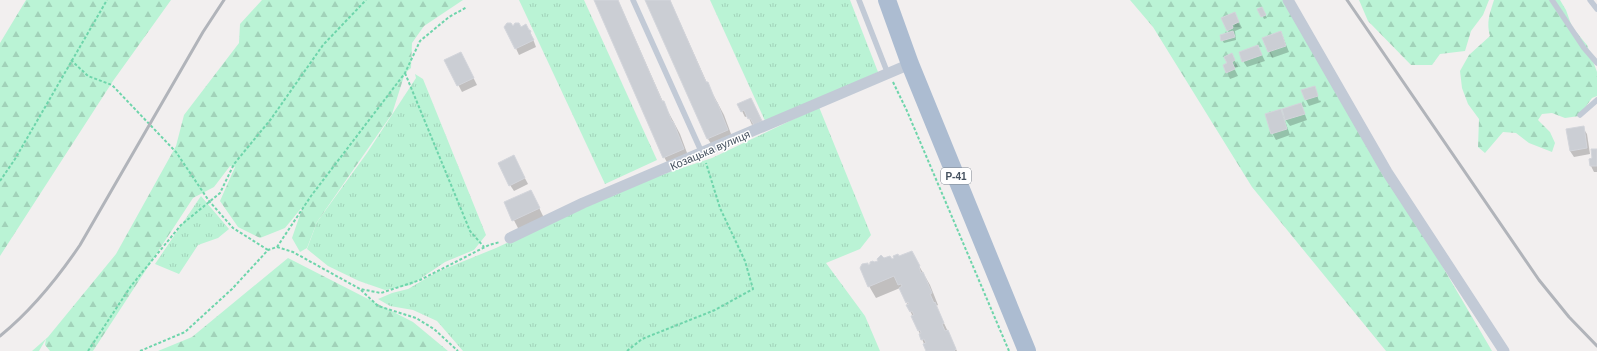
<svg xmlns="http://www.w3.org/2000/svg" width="1597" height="351" font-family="Helvetica,sans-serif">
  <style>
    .grass { fill: url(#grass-tufts) }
    .forest { fill: url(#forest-firs) }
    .shadow { fill: #0003 }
    .building { fill: #cbced4; stroke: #d3d5db }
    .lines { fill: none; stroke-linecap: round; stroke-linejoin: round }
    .path { stroke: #6ed5ab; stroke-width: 2; stroke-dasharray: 3 2; stroke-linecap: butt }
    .service { stroke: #c2cad6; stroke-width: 5.5 }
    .minor { stroke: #c2cad6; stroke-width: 11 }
    .primary { stroke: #acbcd1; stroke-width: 18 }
    .rail { stroke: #b1b4ba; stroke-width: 3 }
    .labels { text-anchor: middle; stroke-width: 3; stroke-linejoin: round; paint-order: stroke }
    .shield { fill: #fff; stroke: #7d858f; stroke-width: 1 }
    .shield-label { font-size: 10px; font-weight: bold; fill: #45515f }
    .street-label { font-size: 11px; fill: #45515f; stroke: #fff }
  </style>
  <defs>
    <pattern id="grass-tufts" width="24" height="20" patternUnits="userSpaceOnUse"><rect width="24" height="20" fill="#baf3d5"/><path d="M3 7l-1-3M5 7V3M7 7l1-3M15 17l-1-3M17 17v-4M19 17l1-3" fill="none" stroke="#a1d2b9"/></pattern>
    <pattern id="forest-firs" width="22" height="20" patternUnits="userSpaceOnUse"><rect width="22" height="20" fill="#baf3d5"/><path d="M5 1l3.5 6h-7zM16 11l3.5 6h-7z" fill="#a1d2b9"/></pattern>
  </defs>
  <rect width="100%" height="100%" fill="#f2efef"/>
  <g class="grass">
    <polygon points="519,0 584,0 657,160 605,184"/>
    <polygon points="710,0 850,0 878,72 766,123"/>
    <polygon points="415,74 423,79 486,235 474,250 445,262 411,285 385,290 359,281 328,266 307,249 317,222 367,153 416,78"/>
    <polygon points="819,107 871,235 860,249 826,263 865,316 880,351 463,351 437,321 413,310 390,306 378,299 392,293 408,289 437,272 496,248 628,186 712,158"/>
    <polygon points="201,196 229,229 218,238 198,245 179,274 155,264"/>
  </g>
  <g class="forest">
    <polygon points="26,0 171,0 113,81 0,256 0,43"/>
    <polygon points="262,0 463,0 424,26 412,43 411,68 405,73 392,114 317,222 307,248 300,252 292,238 303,206 285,228 260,238 238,227 220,201 235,167 230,166 214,187 193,198 93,351 50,351 45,345 46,339 39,351 32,351 48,337 116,254 176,146 184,115 239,43 240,24"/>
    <polygon points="1130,0 1283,0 1353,114 1492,351 1386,351 1252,187 1153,27"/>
    <polygon points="1359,0 1489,0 1483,15 1471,31 1465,51 1440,54 1432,65 1411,65 1368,21"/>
    <path d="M1494 0H1560L1566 10 1572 27 1587 45 1597 72V96L1592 98 1579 116 1565 118 1552 113 1542 114 1538 120 1550 132 1555 143 1552 152 1529 143 1516 133 1503 132 1485 153 1478 147 1479 119 1468 104 1462 88 1460 71 1469 55 1490 36C1486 22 1490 13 1494 0Z"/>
    <polygon points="288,258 413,322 448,351 158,351 192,337"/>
  </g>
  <g class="shadow">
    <polygon points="595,0 618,0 663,102 680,134 690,161 671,169 664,157"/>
    <polygon points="647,0 670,0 707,83 724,115 734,142 715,150 708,139"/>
    <polygon points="1262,8 1267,18 1264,19 1259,9"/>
    <polygon points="1222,19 1238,20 1242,28 1235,31 1236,40 1224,43 1222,40 1229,33"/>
    <polygon points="506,27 521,28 530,31 536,47 519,55"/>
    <polygon points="1281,32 1289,52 1272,58 1264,38"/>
    <polygon points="1258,47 1265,61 1247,67 1243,61"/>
    <polygon points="1232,55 1238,67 1234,68 1238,76 1230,79 1224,65 1228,64"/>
    <polygon points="464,59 477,85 462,92 445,60"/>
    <polygon points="1314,87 1317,92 1316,92 1319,101 1320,100 1321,102 1309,106 1306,100"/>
    <polygon points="751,99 754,124 752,125 748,116 745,117 742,111"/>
    <polygon points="1301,104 1307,120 1290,126 1284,118 1290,135 1276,140 1272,133 1280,110 1285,118"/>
    <polygon points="1583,128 1587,134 1590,154 1574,157 1570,151"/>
    <polygon points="1597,150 1597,172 1594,172 1591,166 1590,160 1593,159"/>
    <polygon points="517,163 528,184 514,191 510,185"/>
    <polygon points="531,191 544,218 519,230 505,203"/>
    <polygon points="899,257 918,264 930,285 938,305 936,306 957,351 927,351 907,303 913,300 900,288 876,298 869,286 874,264 884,259 892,260"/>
  </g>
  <g class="building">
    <polygon points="594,0 618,0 662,101 664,101 672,122 673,121 684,149 663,158"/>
    <polygon points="645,0 670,0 706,82 708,82 716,102 717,102 728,130 707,139"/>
    <polygon points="1262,7 1266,15 1261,17 1257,9"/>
    <polygon points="1235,12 1239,22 1232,25 1233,28 1227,31 1221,18"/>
    <polygon points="507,23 511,23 513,26 515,23 519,23 521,27 526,24 529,30 530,30 531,32 530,33 534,40 515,49 504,27"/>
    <polygon points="1233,31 1235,37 1221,41 1220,35"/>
    <polygon points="1281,31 1286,46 1268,52 1262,38"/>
    <polygon points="1258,45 1262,55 1242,62 1239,52"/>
    <polygon points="461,52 474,78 457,86 444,60"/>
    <polygon points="1232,53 1235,60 1232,62 1235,69 1226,73 1223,65 1227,63 1224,57"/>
    <polygon points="1315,86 1318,96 1305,100 1301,90"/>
    <polygon points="751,98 762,121 754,125 750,118 748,119 744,110 741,112 737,104"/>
    <polygon points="1301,103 1305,114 1285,120 1282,109"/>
    <polygon points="1281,109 1287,129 1271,134 1265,114"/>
    <polygon points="1584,126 1587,148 1570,151 1566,129"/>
    <polygon points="1591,149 1597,149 1597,166 1590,166 1589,159 1592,158"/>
    <polygon points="514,155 525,178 509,186 498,163"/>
    <polygon points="531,190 540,208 512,221 504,202"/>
    <polygon points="912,251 920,266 919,267 921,273 923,272 932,293 930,294 934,303 935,302 944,323 942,324 945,331 948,330 956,349 954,351 926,351 923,344 926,343 924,339 921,340 919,334 921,333 920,330 918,331 911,316 914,315 912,311 910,312 906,305 909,304 908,302 906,303 899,288 902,286 901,284 898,285 894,276 868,287 860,268 862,264 868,263 868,265 870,264 870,262 873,261 874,262 878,261 877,259 881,255 884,258 890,256 892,259 894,258 893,256 898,254 899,256"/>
  </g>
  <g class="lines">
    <g class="path">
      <polyline points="71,60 88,76 112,85 176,152 209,201 233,228 268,250"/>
      <polyline points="405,73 470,231 484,247"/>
      <polyline points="893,82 907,111 1009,351"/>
      <polyline points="0,181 15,159 107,0"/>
      <polyline points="277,247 293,252 360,289 381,293 420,280 489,245 500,242"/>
      <polyline points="361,290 378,306 416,318 434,329 458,351"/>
      <polyline points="88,351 131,286 181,225 220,193 234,164 271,119 323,45 366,0"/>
      <polyline points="140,351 185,332 232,289 268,250 277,247 311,196 405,73 420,41 449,17 467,7"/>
      <polyline points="627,351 642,339 715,310 753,289 745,261 720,208 706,163"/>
    </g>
    <g class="service">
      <polyline points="633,0 702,153"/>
      <polyline points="859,0 888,74"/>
      <polyline points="1552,0 1584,48 1597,63"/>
      <polyline points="1590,0 1597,9"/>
      <polyline points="1580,115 1597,100"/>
    </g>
    <g class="minor">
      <polyline points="1288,0 1387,172 1504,351"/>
      <polyline points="510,238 583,203 910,64"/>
    </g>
    <polyline class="primary" points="887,0 910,64 1027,351"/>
    <g class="rail">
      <polyline points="1347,0 1539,280 1569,317 1597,346"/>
      <path d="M0 336C32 310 57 279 80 245L203 32 224 0"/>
    </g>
  </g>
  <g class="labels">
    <rect class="shield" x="941" y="168" width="30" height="16" rx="3"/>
    <g class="shield-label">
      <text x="956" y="180">Р-41</text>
    </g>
    <g class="street-label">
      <text transform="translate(710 150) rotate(-23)" y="4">Козацька вулиця</text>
    </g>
  </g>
</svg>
